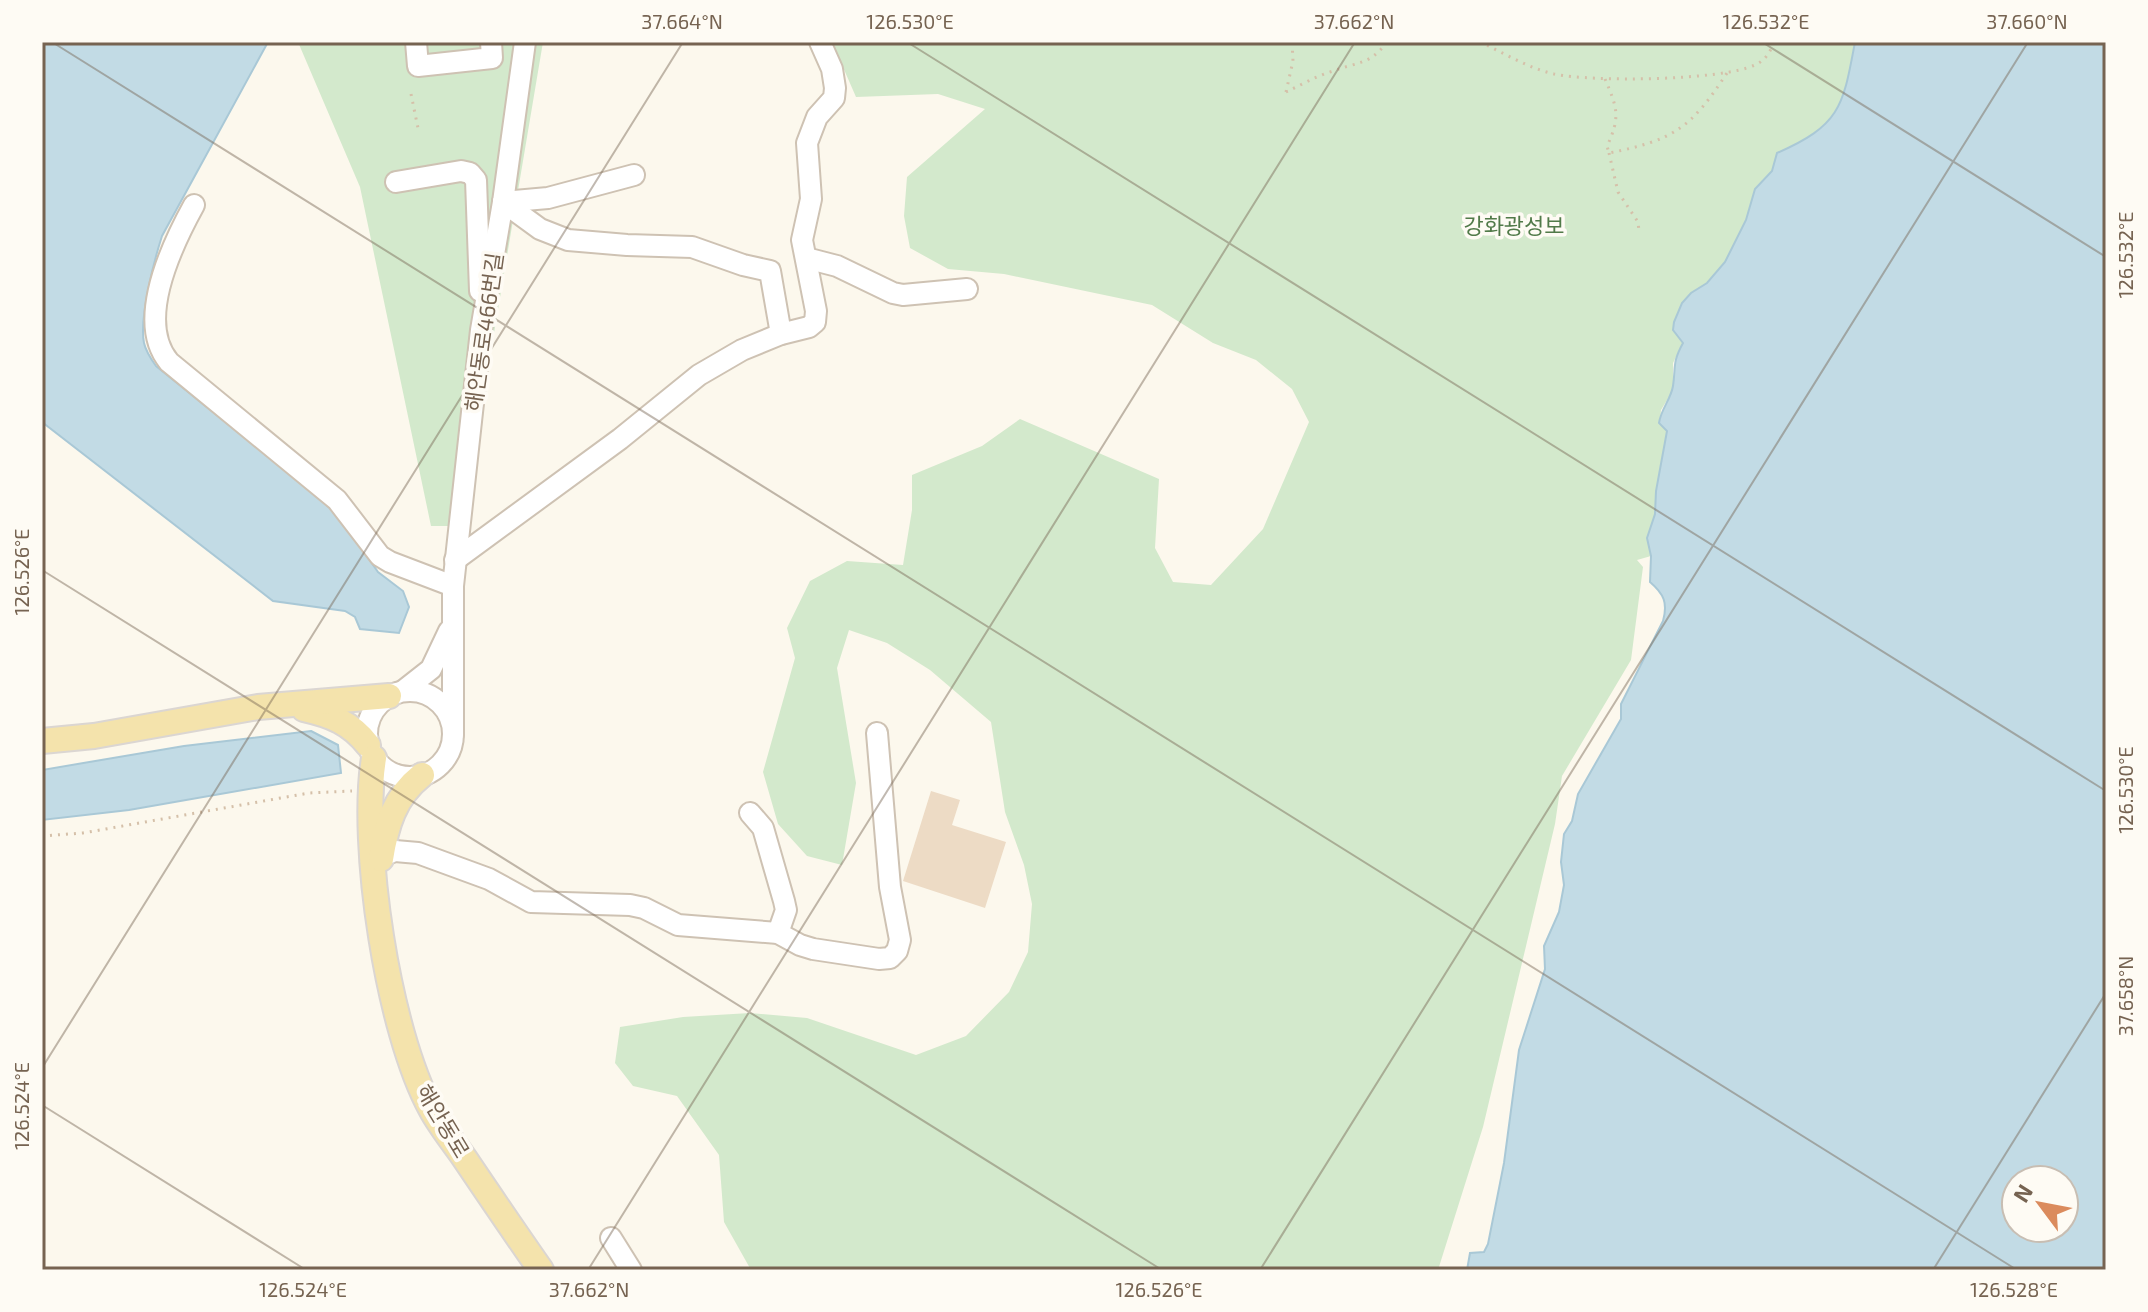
<svg xmlns="http://www.w3.org/2000/svg" width="2148" height="1312" font-family="'Exo 2','Noto Sans KR',sans-serif">
  <style>
    .green { fill: #d3e9cc }
    .water { fill: #c2dbe5; stroke: #a9c8d6; stroke-width: 2; fill-rule: evenodd }
    .building { fill: #eddbc5 }
    .lines { fill: none; stroke-linecap: round; stroke-linejoin: round }
    .minor-casing { stroke: #cec2b3; stroke-width: 24 }
    .major-casing { stroke: #dbd6d2; stroke-width: 28 }
    .path { stroke: #d5c0a9; stroke-width: 3; stroke-dasharray: 2 6; stroke-linecap: butt }
    .minor { stroke: #fff; stroke-width: 20 }
    .major { stroke: #f4e3ac; stroke-width: 24 }
    .ticks { fill: none; stroke: #766351; stroke-width: 2; stroke-opacity: 0.45 }
    .labels { text-anchor: middle; stroke-width: 7; stroke-linejoin: round; paint-order: stroke }
    .park-label { font-size: 22px; fill: #517a49; stroke: #fefbf4 }
    .street-label { font-size: 22px; fill: #766351; stroke: #fefbf4 }
    .neatline { fill: none; stroke: #766351; stroke-width: 3 }
    .ticks-label { font-size: 20px; text-anchor: middle; fill: #766351 }
  </style>
  <rect width="100%" height="100%" fill="#fcf8ed"/>
  <g class="green">
    <polygon points="298,42 543,42 490,357 470,526 431,526 360,187"/>
    <path d="M832 42H1855C1843 106 1840 125 1777 154L1772 171 1755 189 1746 220 1725 262 1707 283 1691 293 1673 330 1683 343 1673 363V390L1661 410 1660 422 1667 430 1656 491 1655 514 1647 538 1651 556 1637 560 1643 567 1631 660 1562 776 1555 824 1483 1127 1438 1270H751L724 1222 719 1155 677 1096 633 1086 615 1063 620 1027 683 1017 750 1013 807 1018 916 1055 966 1036 1009 992 1028 952 1032 904 1024 865 1005 812 991 722 930 670 887 643 849 630 837 668 856 783 842 865 807 856 778 824 763 772 795 658 787 628 810 581 847 561 903 565 912 510V475L982 446 1020 419 1159 479 1155 548 1173 582 1211 585 1263 529 1309 422 1292 389 1256 360 1213 343 1152 305 1004 274 948 269 910 248 904 216 907 177 985 109 938 94 856 97Z"/>
  </g>
  <g class="water">
    <path d="M42 42H268L162 236C154 261 139 318 144 343 146 352 151 359 156 366L323 501 342 520 378 572 403 591 409 607 399 633 360 629 355 617 345 611 273 601 42 422Z"/>
    <path d="M1855 42H2106V1270H1467L1470 1253 1484 1252 1488 1244 1504 1163 1519 1050 1545 969 1544 946 1559 912 1564 885 1561 862 1564 834 1572 821 1578 794 1621 719V704L1663 621C1668 603 1664 594 1650 582L1651 556 1647 538 1655 514 1656 491 1667 431 1659 423C1661 409 1671 399 1673 386 1676 366 1672 363 1683 343L1673 330 1674 322 1682 303 1691 293 1707 283 1725 262 1746 220 1755 189 1772 171 1777 153C1841 125 1843 106 1855 42ZM2016 1180H2064V1228H2016Z"/>
    <polygon points="311,731 338,745 341,773 129,810 42,820 42,770 184,746"/>
  </g>
  <polygon class="building" points="931,791 960,800 952,825 1006,842 985,908 903,881"/>
  <g class="lines">
    <g class="minor-casing">
      <g id="minor">
        <polyline points="416,42 418,66 492,58 491,42"/>
        <polyline points="396,182 461,171 470,173 476,180 480,291"/>
        <polyline points="503,202 540,229 568,240 627,245 692,247 743,265 770,271 781,334"/>
        <polyline points="503,202 548,198 634,175"/>
        <path d="M194 205C172 245 135 321 169 362L337 500 380 556 390 562 453 586"/>
        <polyline points="806,258 837,266 893,293 903,295 967,289"/>
        <polyline points="455,560 620,439 699,375 742,350 781,334 809,327 815,322 816,311 802,240 811,199 807,143 817,117 834,98 835,88 832,69 820,42"/>
        <polyline points="403,691 431,669 449,631"/>
        <circle cx="410" cy="734" r="43"/>
        <polyline points="453,734 453,586 481,330 503,202 525,42"/>
        <polyline points="750,813 763,828 784,901 786,910 778,933"/>
        <polyline points="381,856 395,851 418,853 489,879 531,902 630,905 644,908 678,925 778,933 800,945 813,949 879,959 890,958 897,951 900,940 890,887 877,733"/>
        <polyline points="611,1238 631,1270"/>
      </g>
    </g>
    <g class="major-casing">
      <g id="major">
        <path d="M304 709C331 715 351 723 368 745"/>
        <polyline points="42,741 94,736 258,707 389,696"/>
        <path d="M374 758C360 845 388 1031 431 1109 440 1126 454 1143 465 1159 490 1196 515 1233 541 1270"/>
        <path d="M381 859C386 826 394 797 422 775"/>
      </g>
    </g>
    <g class="path">
      <path d="M1480 42C1504 53 1528 68 1554 74 1592 82 1720 81 1755 65 1766 60 1770 52 1774 42"/>
      <path d="M1605 79C1617 107 1621 117 1607 146L1609 153C1674 140 1691 128 1727 73"/>
      <path d="M1286 92C1301 85 1316 76 1333 71 1357 62 1370 65 1387 42"/>
      <polyline points="1286,92 1293,61 1292,42"/>
      <polyline points="411,94 419,133"/>
      <polyline points="1609,153 1618,192 1638,222 1639,231"/>
      <polyline points="42,836 83,833 309,793 352,791"/>
    </g>
    <use href="#minor" class="minor"/>
    <use href="#major" class="major"/>
  </g>
  <path class="ticks" d="M52 42 2017 1270M907 42 2106 791M1762 42 2106 257M42 570 1162 1270M42 1068 683 42M42 1105 306 1270M588 1270 1355 42M1260 1270 2028 42M1933 1270 2106 993"/>
  <g class="labels">
    <g class="park-label">
      <text x="1514" y="234">강화광성보</text>
    </g>
    <g class="street-label">
      <text transform="translate(484 332) rotate(-82)" y="8">해안동로466번길</text>
      <text transform="translate(443 1121) rotate(59)" y="8">해안동로</text>
    </g>
  </g>
  <rect width="2148" height="1312" fill="none" stroke="#fefbf4" stroke-width="88"/>
  <g transform="translate(2040 1204) rotate(302)"><circle r="38" fill="#fefbf4" stroke="#c8beb3" stroke-width="2"/>
  <path d="M0-6L14 30L0 20L-14 30Z" fill="#db8b5d"/>
  <text y="-12" font-size="22" font-weight="bold" text-anchor="middle" fill="#766351">N</text>
  </g>
  <rect x="44" y="44" width="2060" height="1224" class="neatline"/>
  <g class="ticks-label">
    <text x="682" y="29">37.664°N</text>
    <text x="910" y="29">126.530°E</text>
    <text x="1354" y="29">37.662°N</text>
    <text x="1766" y="29">126.532°E</text>
    <text x="2027" y="29">37.660°N</text>
    <text transform="translate(2126 255) rotate(-90)" y="7">126.532°E</text>
    <text transform="translate(22 572) rotate(-90)" y="7">126.526°E</text>
    <text transform="translate(2126 790) rotate(-90)" y="7">126.530°E</text>
    <text transform="translate(2126 996) rotate(-90)" y="7">37.658°N</text>
    <text transform="translate(22 1106) rotate(-90)" y="7">126.524°E</text>
    <text x="303" y="1297">126.524°E</text>
    <text x="589" y="1297">37.662°N</text>
    <text x="1159" y="1297">126.526°E</text>
    <text x="2014" y="1297">126.528°E</text>
  </g>
</svg>
